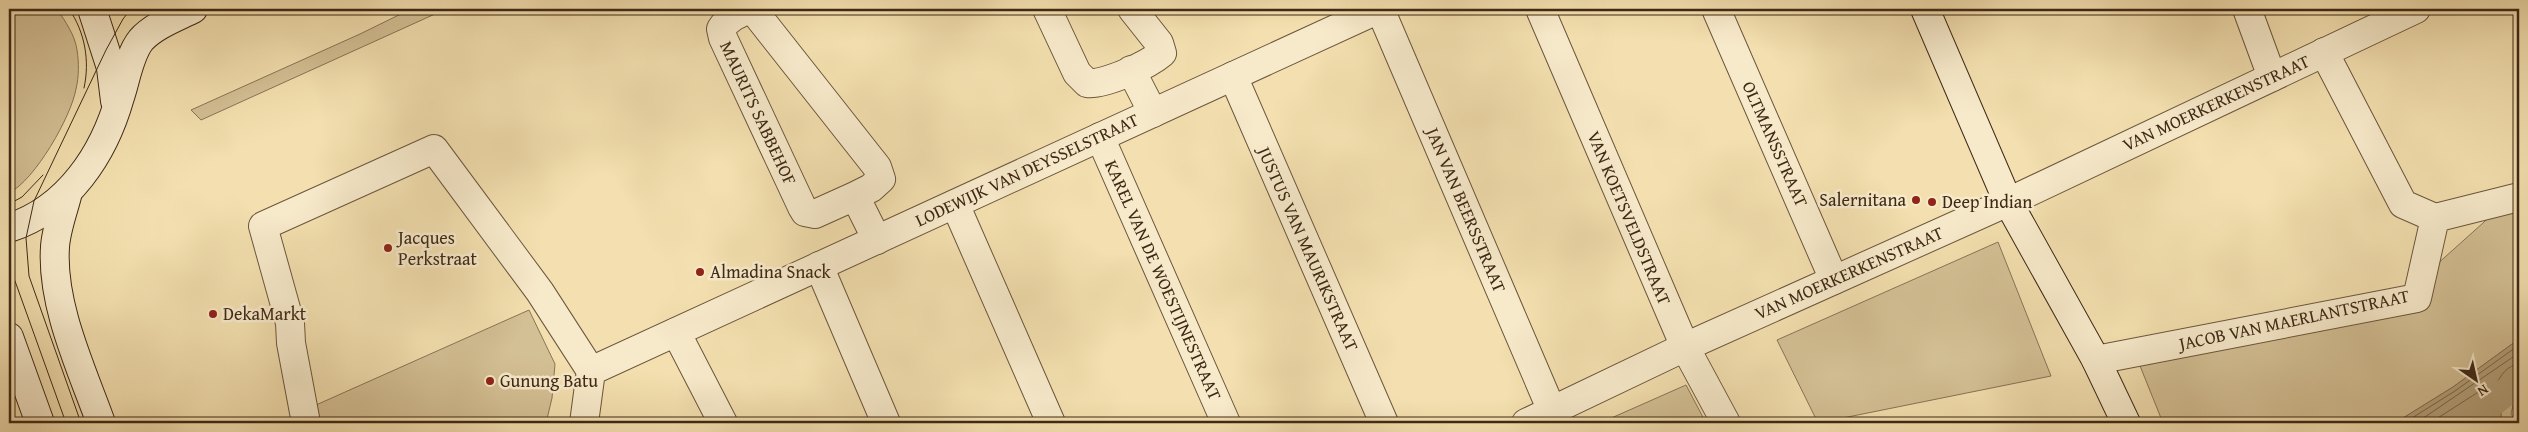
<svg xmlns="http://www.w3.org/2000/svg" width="2528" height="432" font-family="'Gentium Book Plus',serif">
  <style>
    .green { fill: #d4c095; stroke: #897456 }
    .water { fill: #b5a17b; stroke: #857153 }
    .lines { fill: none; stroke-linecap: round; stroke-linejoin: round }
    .shore { stroke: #7a6548; stroke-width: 1 }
    .canal { stroke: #b5a17b; stroke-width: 28 }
    .street-casing { stroke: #6b563c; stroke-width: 30 }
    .secondary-casing { stroke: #3e2916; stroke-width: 30 }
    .street { stroke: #f7eacb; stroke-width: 28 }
    .secondary { stroke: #f7eacb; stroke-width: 28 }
    .tram { stroke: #3e2916; stroke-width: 1 }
    .poi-dot { fill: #8f2418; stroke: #f7eacb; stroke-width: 2 }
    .labels { text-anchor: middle; stroke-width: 5; stroke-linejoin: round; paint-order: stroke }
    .street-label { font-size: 18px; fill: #3e2916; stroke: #f7eacb }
    .poi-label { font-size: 18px; fill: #3e2916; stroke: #f7eacb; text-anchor: start }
  </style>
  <rect width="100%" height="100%" fill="#f3dfaf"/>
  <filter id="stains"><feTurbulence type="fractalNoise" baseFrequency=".004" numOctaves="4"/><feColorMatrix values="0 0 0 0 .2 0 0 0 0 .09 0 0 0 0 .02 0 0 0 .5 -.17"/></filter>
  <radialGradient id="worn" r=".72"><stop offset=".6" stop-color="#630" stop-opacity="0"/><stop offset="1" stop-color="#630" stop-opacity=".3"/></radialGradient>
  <g class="green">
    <path d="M9 9H57C65 21 75 35 77 50 79 62 79 77 76 89 71 117 35 180 9 193Z"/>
    <polygon points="411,9 446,9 201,120 191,110 360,34"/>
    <polygon points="2519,207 2519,339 2453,387 2395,423 2163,423 2132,346 2400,292 2415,284 2493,214"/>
    <polygon points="1998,242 2051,376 1818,423 1777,340"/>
    <polygon points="529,310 555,364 552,398 546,423 320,423 316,405"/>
    <polygon points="2519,374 2519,398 2514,401 2511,414 2517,423 2500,423 2503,398"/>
    <polygon points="1686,385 1706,423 1600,423"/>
  </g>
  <polygon class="water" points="2519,339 2519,374 2503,398 2500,423 2395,423 2453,387"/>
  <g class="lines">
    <g class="shore">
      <polyline points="2404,423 2455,391 2519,345"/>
      <polyline points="2416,423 2519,353"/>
      <polyline points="2430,423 2483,389 2485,392 2481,423"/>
      <path d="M2489 423C2488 405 2496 366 2519 364"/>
      <path d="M2495 423C2494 408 2501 373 2519 370"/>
    </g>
    <polyline class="canal" points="2466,423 2519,382"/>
    <g class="street-casing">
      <g id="street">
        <path d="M1047 9 1077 73 1087 83C1105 85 1148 65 1162 53L1159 43 1132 9"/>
        <polyline points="1380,9 1552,411"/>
        <polyline points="1540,9 1685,347 1726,423"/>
        <polyline points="1716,9 1834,280"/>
        <polyline points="2247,9 2272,77"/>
        <polyline points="2324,52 2403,204 2435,218"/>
        <polyline points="1131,70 1153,113"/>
        <polyline points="1233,76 1384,423"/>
        <polyline points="1100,137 1226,423"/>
        <path d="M855 196 871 188 881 179 877 167 757 15 751 10C739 12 727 19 721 29L723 38 802 207 805 212 815 214 855 196 877 240"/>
        <polyline points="955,204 1051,423"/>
        <polyline points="819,266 886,423"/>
        <polyline points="676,332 723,423"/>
        <polyline points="2096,360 2417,298 2435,218 2519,197"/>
        <polyline points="306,423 291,343 290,323 263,226 434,149 540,292 591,371"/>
        <polyline points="584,423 591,371 1379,9"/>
        <polyline points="1526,423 1685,347 2008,202 2416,9"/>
      </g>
    </g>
    <g class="secondary-casing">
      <g id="secondary">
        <polyline points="92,9 111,68 115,101"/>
        <polyline points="1925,9 2008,202 2096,360 2126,423"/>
        <path d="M68 192C64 209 56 229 55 247 51 305 82 370 101 423"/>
        <path d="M9 228C68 209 104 154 120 97 126 80 129 55 141 40 153 26 177 17 193 9"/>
        <polyline points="9,337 40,423"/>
      </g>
    </g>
    <use href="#street" class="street"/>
    <use href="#secondary" class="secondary"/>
    <g class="tram">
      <path d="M69 9C85 32 90 61 84 88"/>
      <polyline points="9,204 22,197 43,175"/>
      <polyline points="9,271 15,281 66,423"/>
      <polyline points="81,423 29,276 26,238 34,201 106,50 123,19 131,9"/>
    </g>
  </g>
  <g class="poi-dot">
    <circle cx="1916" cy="200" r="5"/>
    <circle cx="1932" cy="202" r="5"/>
    <circle cx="388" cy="248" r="5"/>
    <circle cx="700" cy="272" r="5"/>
    <circle cx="213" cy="314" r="5"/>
    <circle cx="490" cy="381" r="5"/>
  </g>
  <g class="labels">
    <g class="street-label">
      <text transform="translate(2216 103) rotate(-25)" y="6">VAN MOERKERKENSTRAAT</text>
      <text transform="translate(758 113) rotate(65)" y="6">MAURITS SABBEHOF</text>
      <text transform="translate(1775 144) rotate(66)" y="6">OLTMANSSTRAAT</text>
      <text transform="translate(1027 170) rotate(-25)" y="6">LODEWIJK VAN DEYSSELSTRAAT</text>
      <text transform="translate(1466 210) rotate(67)" y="6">JAN VAN BEERSSTRAAT</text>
      <text transform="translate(1629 218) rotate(67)" y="6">VAN KOETSVELDSTRAAT</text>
      <text transform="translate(1308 249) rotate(66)" y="6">JUSTUS VAN MAURIKSTRAAT</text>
      <text transform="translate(1849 273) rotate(-24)" y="6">VAN MOERKERKENSTRAAT</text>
      <text transform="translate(1163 280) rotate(66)" y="6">KAREL VAN DE WOESTIJNESTRAAT</text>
      <text transform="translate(2294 320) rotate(-12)" y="6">JACOB VAN MAERLANTSTRAAT</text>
    </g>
    <g class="poi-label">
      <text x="1906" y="206" text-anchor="end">Salernitana</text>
      <text x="1942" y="208">Deep Indian</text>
      <text x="398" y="244">Jacques<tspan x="398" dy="21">Perkstraat</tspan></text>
      <text x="710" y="278">Almadina Snack</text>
      <text x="223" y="320">DekaMarkt</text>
      <text x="500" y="387">Gunung Batu</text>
    </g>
  </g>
  <rect width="2528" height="432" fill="none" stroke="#f3dfaf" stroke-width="30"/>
  <rect x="10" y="10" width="2508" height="412" fill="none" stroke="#3e2916" stroke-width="2.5"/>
  <rect x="15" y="15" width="2498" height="402" fill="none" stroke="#3e2916"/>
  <g transform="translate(2476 380) rotate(146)" stroke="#f7eacb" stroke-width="4" paint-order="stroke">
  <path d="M0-4L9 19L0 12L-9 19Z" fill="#3e2916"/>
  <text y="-8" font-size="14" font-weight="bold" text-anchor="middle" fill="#3e2916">N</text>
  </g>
  <rect width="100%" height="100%" filter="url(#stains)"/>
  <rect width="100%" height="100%" fill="url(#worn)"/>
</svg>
